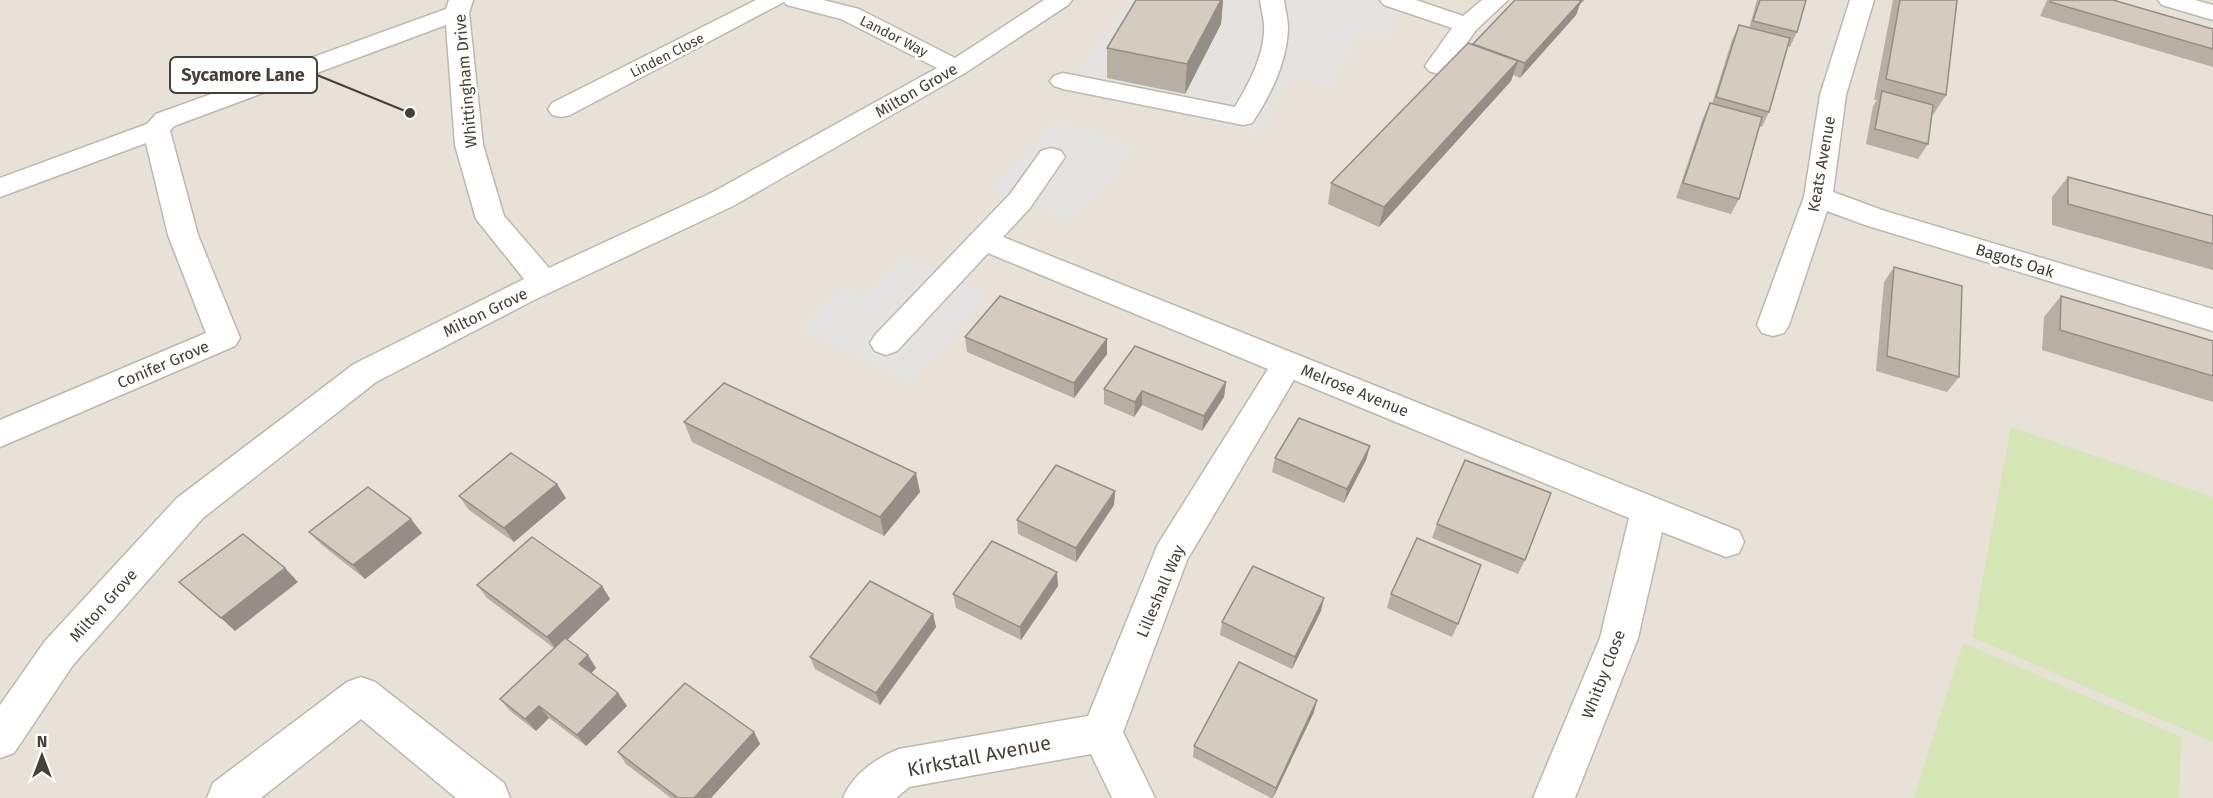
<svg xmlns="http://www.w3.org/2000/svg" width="2213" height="798" font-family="'Fira Sans',sans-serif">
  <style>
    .residential { fill: #e7e1d8 }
    .green { fill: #d3e6b4 }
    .parking { fill: #e5e3e1 }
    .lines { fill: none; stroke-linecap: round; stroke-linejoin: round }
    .minor-casing { stroke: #bfb7ac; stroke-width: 3 }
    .minor { fill: #fff; fill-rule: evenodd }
    .wall { fill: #b7afa4 }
    .shaded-wall { fill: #958e86 }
    .building { fill: #d5cbbf; stroke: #958e86; stroke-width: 1.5 }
    .labels { text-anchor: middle; stroke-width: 6; stroke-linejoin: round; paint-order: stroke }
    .far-street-label { font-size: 14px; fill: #474038; stroke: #fff }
    .street-label { font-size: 16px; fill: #474038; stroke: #fff }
    .near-street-label { font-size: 20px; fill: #474038; stroke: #fff }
    .leader { fill: none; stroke: #474038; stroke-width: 2 }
    .callout-dot { fill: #474038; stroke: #fff; stroke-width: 2 }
    .callout { fill: #fff; stroke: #474038; stroke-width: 2 }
    .callout-label { font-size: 18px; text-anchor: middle; font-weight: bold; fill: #474038 }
  </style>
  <rect width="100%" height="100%" fill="#f4f0e9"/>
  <rect class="residential" x="0" y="0" width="2213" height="798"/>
  <g class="green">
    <polygon points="2011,427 2213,497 2213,742 1972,637"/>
    <polygon points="1963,643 2181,737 2179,798 1914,798"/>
  </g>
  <g class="parking">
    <polygon points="1129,0 1362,0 1400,8 1386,41 1356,35 1332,86 1289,76 1260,133 1068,87"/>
    <polygon points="1057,119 1134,147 1119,169 1070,220 989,189"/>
    <polygon points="904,257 990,293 911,381 798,329 841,287 864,297"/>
  </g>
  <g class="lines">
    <g class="minor-casing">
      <g id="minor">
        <polygon points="449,0 473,0 469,13 483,145 504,216 549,268 713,192 937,68 841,19 787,5 784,2 570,115 561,117 552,115 548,109 552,103 756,0 823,0 859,9 955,58 1044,0 1072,0 1068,5 965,73 733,206 534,300 376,382 203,518 73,665 14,753 0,758 0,705 45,641 177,498 354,364 524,279 476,219 455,145 446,25 174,126 170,131 198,235 240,338 235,346 0,447 0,420 206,333 168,235 146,143 0,197 0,178 147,124 156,114 446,9"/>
        <path d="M1260 0H1284C1285 9 1288 18 1288 28 1287 61 1271 95 1252 123L1243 125 1063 89 1054 86 1050 81 1054 76 1063 73 1235 107C1249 83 1266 53 1264 23 1263 15 1261 8 1260 0Z"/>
        <polygon points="1380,0 1416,0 1463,16 1482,0 1508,0 1476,30 1447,71 1438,74 1429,71 1425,66 1452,28 1384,5"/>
        <polygon points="1850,0 1874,0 1846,95 1833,192 1885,211 2213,309 2213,331 1865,225 1827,211 1789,325 1784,333 1773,336 1762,333 1757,325 1804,197 1820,95"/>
        <polygon points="2158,0 2195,0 2213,5 2213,20 2162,5"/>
        <path d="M1051 148 1061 151 1065 157 1030 208 1003 237 1739 531 1744 542 1739 553 1726 557 1662 532 1638 638 1575 798H1533L1600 638 1629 518 1294 380 1187 560 1123 732 1155 798H1112L1091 754 909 787 896 798H843C852 775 876 758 899 749L1088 716 1158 544 1268 369 988 253 897 351 886 355 875 351 870 343 875 335 1010 194 1041 151Z"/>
        <polygon points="361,677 375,682 504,783 510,798 456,798 361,719 261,798 207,798 213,783 347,682"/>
      </g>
    </g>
    <use href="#minor" class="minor"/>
  </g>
  <g class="wall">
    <polygon points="1136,0 1223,0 1221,24 1185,94 1107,78 1107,48"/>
    <polygon points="1515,0 1584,0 1580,4 1576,15 1520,78 1513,75 1511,81 1379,227 1328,204 1331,183 1473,44"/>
    <polygon points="1757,0 1806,0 1797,32 1790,47 1787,46 1769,112 1762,127 1759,126 1739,199 1731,214 1676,198 1703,118 1710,103 1712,104 1732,40 1739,25 1749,28"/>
    <polygon points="1893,0 1957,0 1946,95 1933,115 1932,115 1928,144 1918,159 1866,144 1873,106 1877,100 1874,100"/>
    <polygon points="2047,0 2113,0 2213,29 2213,67 2040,16"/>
    <polygon points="2068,177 2213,216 2213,270 2052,225 2052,197"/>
    <polygon points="1894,267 1959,377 1947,392 1876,371 1884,282"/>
    <polygon points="2061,296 2213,341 2213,402 2042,350 2044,317"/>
    <polygon points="965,337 1107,354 1074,398 967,352"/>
    <polygon points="1226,382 1224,397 1202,431 1142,405 1134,417 1104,404 1104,389"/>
    <polygon points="684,422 920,492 884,536 692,442"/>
    <polygon points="1370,446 1366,460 1344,503 1272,472 1275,458"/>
    <polygon points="1115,491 1114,505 1076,562 1018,534 1017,520"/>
    <polygon points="459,496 566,498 514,542 469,510"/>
    <polygon points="1437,524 1525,560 1518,574 1432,538"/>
    <polygon points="309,532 422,533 365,579 322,545"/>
    <polygon points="477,585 602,586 610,599 567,639 596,668 591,673 618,693 627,706 586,746 549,718 536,731 510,711 500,699 554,648 487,598"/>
    <polygon points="1058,586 1021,640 956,608 953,594"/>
    <polygon points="1391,594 1458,624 1452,637 1387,608"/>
    <polygon points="1321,611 1292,669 1220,635 1222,622"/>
    <polygon points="933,614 936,627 880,705 815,669 810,657"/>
    <polygon points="1314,712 1273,798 1271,798 1193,757 1194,746"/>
    <polygon points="754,732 760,744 711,798 671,798 626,764 618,752"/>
  </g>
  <g class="shaded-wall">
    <polygon points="1221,0 1223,0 1221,24 1185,94 1187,64"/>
    <polygon points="1579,0 1584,0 1580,4 1576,15 1520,78 1525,63"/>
    <polygon points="1518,61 1511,81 1379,227 1384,207"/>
    <polygon points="1107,339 1107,354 1074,398 1074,383"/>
    <polygon points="1226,382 1224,397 1202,431 1204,416"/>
    <polygon points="1142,391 1142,405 1134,417 1135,402"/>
    <polygon points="1370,446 1366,460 1344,503 1347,489"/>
    <polygon points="916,473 920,492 884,536 880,517"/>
    <polygon points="557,484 566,498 514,542 504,528"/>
    <polygon points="1115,491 1114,505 1076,562 1076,548"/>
    <polygon points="411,519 422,533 365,579 353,565"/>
    <polygon points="285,568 298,582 235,631 221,618"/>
    <polygon points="1057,572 1058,586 1021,640 1020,627"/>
    <polygon points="602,586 610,599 557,650 547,637"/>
    <polygon points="1324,598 1321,611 1292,669 1295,657"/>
    <polygon points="933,614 936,627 880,705 876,693"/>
    <polygon points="588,655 596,668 588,677 579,664"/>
    <polygon points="618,693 627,706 586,746 577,735"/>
    <polygon points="1317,700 1314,712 1273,798 1276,788"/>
    <polygon points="539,706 549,718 536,731 525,719"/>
    <polygon points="754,732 760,744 711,798 694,798"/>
  </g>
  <g class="building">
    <polygon points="1136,0 1221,0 1187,64 1107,48"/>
    <polygon points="1515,0 1579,0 1581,1 1525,63 1473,44"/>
    <polygon points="1760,0 1806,0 1797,32 1753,21"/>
    <polygon points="1900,0 1957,0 1946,95 1886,79"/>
    <polygon points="2051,0 2113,0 2213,29 2213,49 2050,2"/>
    <polygon points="1739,25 1790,38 1769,112 1716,97"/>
    <polygon points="1468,43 1518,61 1384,207 1331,183"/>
    <polygon points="1882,91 1933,105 1928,144 1875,129"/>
    <polygon points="1710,103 1762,117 1739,199 1683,183"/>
    <polygon points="2068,177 2213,216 2213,244 2068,204"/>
    <polygon points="1894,267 1962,286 1959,377 1887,356"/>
    <polygon points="1000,296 1107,339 1074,383 965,337"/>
    <polygon points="2061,296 2213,341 2213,376 2060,330"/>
    <polygon points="1135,346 1226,382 1204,416 1142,391 1135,402 1104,389"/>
    <polygon points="724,383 916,473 880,517 684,422"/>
    <polygon points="1299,418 1370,446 1347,489 1275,458"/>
    <polygon points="511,453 557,484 504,528 459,496"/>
    <polygon points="1465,460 1551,493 1525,560 1437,524"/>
    <polygon points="1056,465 1115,491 1076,548 1017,520"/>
    <polygon points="368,487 411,519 353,565 309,532"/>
    <polygon points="243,534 285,568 221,618 179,582"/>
    <polygon points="532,537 602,586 547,637 477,585"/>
    <polygon points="1417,538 1481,565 1458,624 1391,594"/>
    <polygon points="992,541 1057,572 1020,627 953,594"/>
    <polygon points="1253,566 1324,598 1295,657 1222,622"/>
    <polygon points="870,581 933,614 876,693 810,657"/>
    <polygon points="565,638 588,655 579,664 618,693 577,735 539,706 525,719 500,699"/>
    <polygon points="1239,662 1317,700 1276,788 1194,746"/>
    <polygon points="685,683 754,732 694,798 678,798 618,752"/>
  </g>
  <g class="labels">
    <g class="far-street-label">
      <text transform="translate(894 36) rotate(27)" y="5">Landor Way</text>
      <text transform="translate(667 55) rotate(-27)" y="5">Linden Close</text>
    </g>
    <g class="street-label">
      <text transform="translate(465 81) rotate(-95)" y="6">Whittingham Drive</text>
      <text transform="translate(916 90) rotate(-30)" y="6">Milton Grove</text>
      <text transform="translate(1821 164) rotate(-80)" y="6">Keats Avenue</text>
      <text transform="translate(2015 260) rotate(17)" y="6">Bagots Oak</text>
      <text transform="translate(485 312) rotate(-26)" y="6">Milton Grove</text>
      <text transform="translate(163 364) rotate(-23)" y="6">Conifer Grove</text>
      <text transform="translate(1355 390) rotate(22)" y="6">Melrose Avenue</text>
      <text transform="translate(1160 591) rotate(-67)" y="6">Lilleshall Way</text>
      <text transform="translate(103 605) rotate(-48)" y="6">Milton Grove</text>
      <text transform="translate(1603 674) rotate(-69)" y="6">Whitby Close</text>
    </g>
    <g class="near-street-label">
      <text transform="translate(979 756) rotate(-11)" y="7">Kirkstall Avenue</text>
    </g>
  </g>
  <path class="leader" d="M410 113L317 75"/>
  <circle class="callout-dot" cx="410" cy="113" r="6"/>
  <rect class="callout" x="170" y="57" width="147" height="36" rx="6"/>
  <g class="callout-label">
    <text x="243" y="81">Sycamore Lane</text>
  </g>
  <g transform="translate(42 756)" stroke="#ffffff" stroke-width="4.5" paint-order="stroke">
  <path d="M0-4.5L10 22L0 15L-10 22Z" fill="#474038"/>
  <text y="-9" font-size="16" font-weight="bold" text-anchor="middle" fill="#474038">N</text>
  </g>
</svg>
